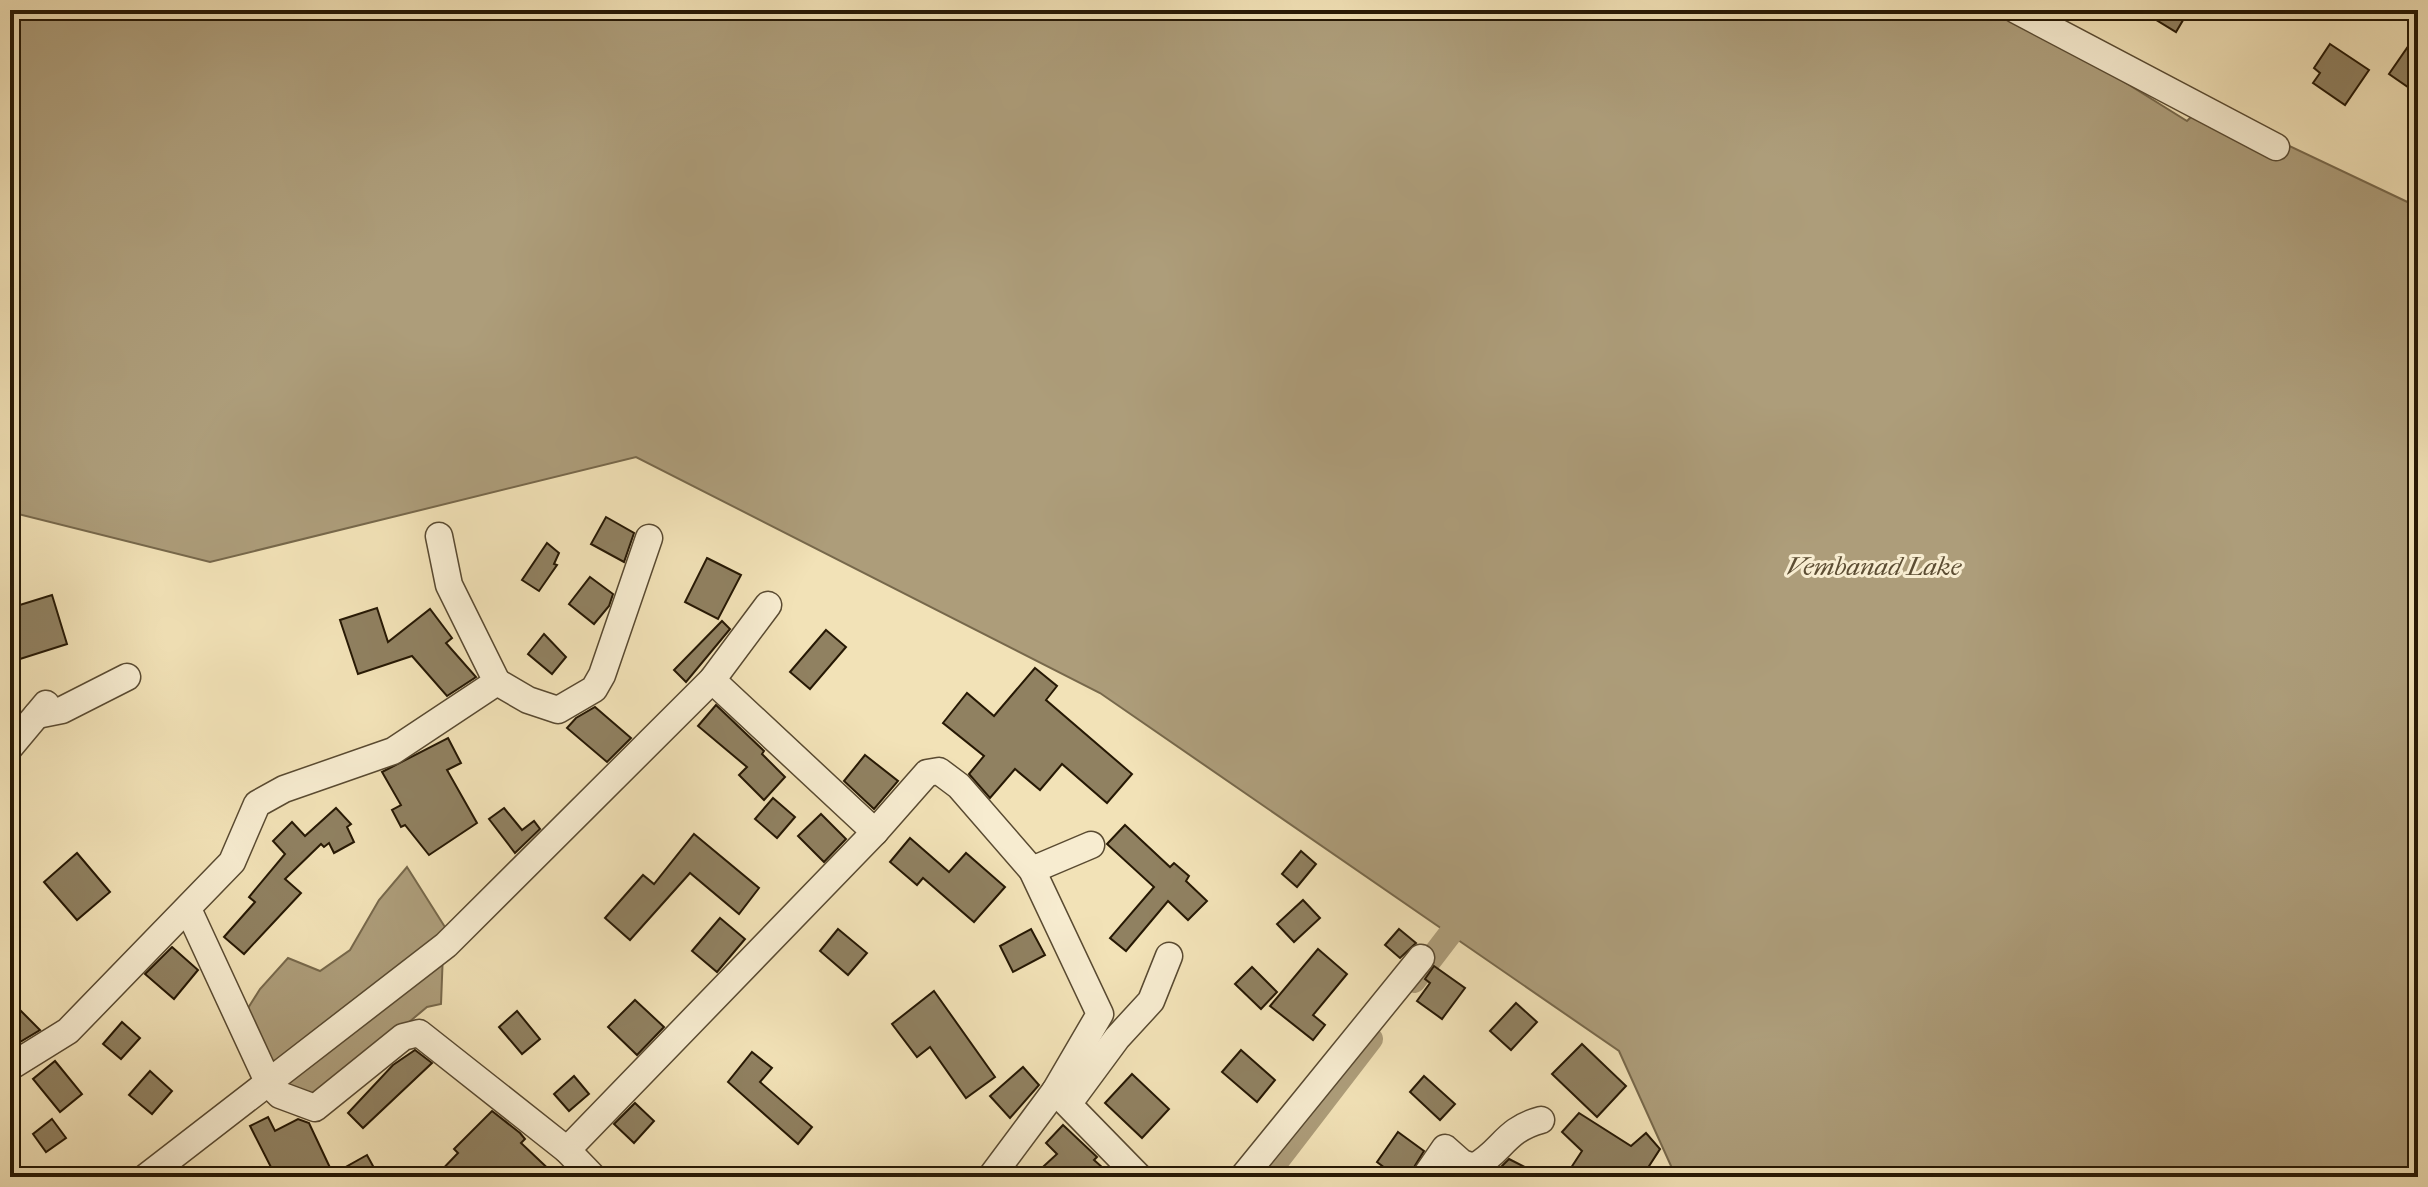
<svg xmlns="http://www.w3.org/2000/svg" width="2428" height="1187" font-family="'IM FELL French Canon',serif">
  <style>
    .water { fill: #ad9d7a; stroke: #77684b; stroke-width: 2 }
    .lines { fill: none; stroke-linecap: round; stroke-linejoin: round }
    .canal { stroke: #ad9d7a; stroke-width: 24 }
    .building { fill: #908161; stroke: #261804; stroke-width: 2 }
    .minor-casing { stroke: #594a31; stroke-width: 29 }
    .minor { stroke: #f7ecd0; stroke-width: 26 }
    .labels { text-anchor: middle; stroke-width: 6; stroke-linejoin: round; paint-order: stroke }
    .water-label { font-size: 26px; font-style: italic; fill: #5c4d33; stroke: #f7ecd0 }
  </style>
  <rect width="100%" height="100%" fill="#f2e2b7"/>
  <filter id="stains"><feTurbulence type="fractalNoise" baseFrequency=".0025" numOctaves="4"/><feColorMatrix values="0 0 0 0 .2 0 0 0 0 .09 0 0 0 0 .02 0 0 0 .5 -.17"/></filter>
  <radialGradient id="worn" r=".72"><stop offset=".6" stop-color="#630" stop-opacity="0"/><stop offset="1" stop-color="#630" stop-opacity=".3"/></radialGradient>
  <g class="water">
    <polygon points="10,10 2009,10 2187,121 2203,105 2418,207 2418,1177 1676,1177 1619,1051 1100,693 636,457 210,562 10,512"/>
    <polygon points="407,867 450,935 275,1073 243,1016 260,989 288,958 320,971 350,950 379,900"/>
    <polygon points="443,952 441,1004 427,1007 316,1100 281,1085"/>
  </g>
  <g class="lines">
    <g class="canal">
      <polyline points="1414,981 1450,934"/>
      <polyline points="1265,1177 1371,1039"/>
    </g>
  </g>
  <g class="building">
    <polygon points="2140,10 2189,10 2176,32"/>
    <polygon points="2418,32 2418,94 2389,74"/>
    <polygon points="2330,44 2369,70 2345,105 2313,83 2320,73 2314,68"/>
    <polygon points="606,517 634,533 624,562 591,544"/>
    <polygon points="547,543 559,553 554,564 557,565 539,591 522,580"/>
    <polygon points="707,558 741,575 718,619 685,602"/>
    <polygon points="590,577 613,594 609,606 594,624 569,604"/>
    <polygon points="52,595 67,644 20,659 10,628 10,608"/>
    <polygon points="377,608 388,642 430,609 452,638 446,643 476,677 447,696 412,656 358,674 340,620"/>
    <polygon points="722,621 730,629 686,682 674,670"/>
    <polygon points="826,630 846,647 810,689 790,672"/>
    <polygon points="544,634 566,657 552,674 528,654"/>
    <polygon points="1035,668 1057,686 1046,700 1132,774 1107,803 1062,764 1040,790 1015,769 990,798 969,774 984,756 943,723 967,693 994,716"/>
    <polygon points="716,705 764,751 762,754 785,777 764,800 739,775 747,767 698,726"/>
    <polygon points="595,707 631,738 607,762 567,728 576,718"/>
    <polygon points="448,738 461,763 447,770 477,823 429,855 405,825 401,827 392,810 401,805 382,772"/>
    <polygon points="865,755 898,781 874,809 844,781"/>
    <polygon points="773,798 795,817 777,838 755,819"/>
    <polygon points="336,808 351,824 347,827 354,842 334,853 329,843 324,847 321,844 285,879 301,893 244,954 224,937 255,902 249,897 285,854 273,841 292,822 305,836"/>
    <polygon points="504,808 522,830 534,821 540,829 515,853 489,819"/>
    <polygon points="821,814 846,839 824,862 798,836"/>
    <polygon points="1125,825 1170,867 1174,863 1189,876 1186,881 1207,901 1188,920 1168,901 1126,951 1110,938 1154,887 1107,844"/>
    <polygon points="694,834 759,888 739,914 690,873 630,940 605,918 643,875 654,884"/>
    <polygon points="910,838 949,872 966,853 1005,887 974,922 923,878 917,885 890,862"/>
    <polygon points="1301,851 1316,864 1297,887 1282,874"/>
    <polygon points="77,853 110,892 77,920 44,882"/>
    <polygon points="1303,900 1320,918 1294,942 1277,924"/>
    <polygon points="720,918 745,939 717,972 692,951"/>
    <polygon points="838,929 867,953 848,975 820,951"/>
    <polygon points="1031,929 1045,955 1013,972 1000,946"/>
    <polygon points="1399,929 1416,943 1400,958 1385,945"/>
    <polygon points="172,947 198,970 174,999 145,974"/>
    <polygon points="1318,949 1347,974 1313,1015 1325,1025 1313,1040 1270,1006"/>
    <polygon points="1434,966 1465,988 1442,1019 1417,1001 1430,983 1425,979"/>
    <polygon points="1252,967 1277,992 1261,1009 1235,984"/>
    <polygon points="934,991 995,1077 966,1098 930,1047 917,1057 892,1024"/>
    <polygon points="10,1000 40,1030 10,1048"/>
    <polygon points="635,1000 664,1027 637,1055 608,1027"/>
    <polygon points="1516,1003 1537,1022 1511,1050 1490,1031"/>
    <polygon points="517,1011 540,1039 522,1054 499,1027"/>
    <polygon points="122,1022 140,1038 121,1059 103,1044"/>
    <polygon points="1582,1044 1626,1086 1597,1117 1552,1074"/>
    <polygon points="415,1050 432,1063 363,1128 348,1113 393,1065"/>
    <polygon points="1241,1050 1275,1080 1257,1102 1222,1072"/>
    <polygon points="752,1052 772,1068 760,1082 812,1127 798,1144 728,1082"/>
    <polygon points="55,1061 82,1094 60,1112 33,1079"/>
    <polygon points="1023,1067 1039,1085 1010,1118 990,1096"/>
    <polygon points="150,1071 172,1091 152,1114 129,1095"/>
    <polygon points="1132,1074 1169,1109 1142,1138 1105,1103"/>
    <polygon points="574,1076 589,1094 569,1111 554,1094"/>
    <polygon points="1424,1076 1455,1104 1440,1120 1410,1092"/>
    <polygon points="635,1103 654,1121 634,1143 614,1124"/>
    <polygon points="492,1111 520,1133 525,1139 521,1143 557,1177 435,1177 458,1153 454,1149"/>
    <polygon points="1579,1113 1631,1146 1646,1133 1660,1149 1642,1177 1565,1177 1582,1151 1562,1132"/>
    <polygon points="268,1117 275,1131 298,1119 309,1123 333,1174 367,1155 379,1177 276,1177 250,1126"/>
    <polygon points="52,1119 66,1138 46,1152 33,1134"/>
    <polygon points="1063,1125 1097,1157 1094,1160 1113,1177 1032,1177 1057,1154 1046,1143"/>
    <polygon points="1398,1132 1424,1151 1408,1177 1397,1177 1377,1162"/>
    <polygon points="1509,1159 1544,1177 1504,1177 1497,1171"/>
  </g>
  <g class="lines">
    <g class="minor-casing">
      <g id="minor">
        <polyline points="2016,10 2276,147"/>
        <polyline points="712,680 875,832 927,773 939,771 959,786 1032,870 1100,1014 1055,1091 1139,1177"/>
        <polyline points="497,682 528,700 558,710 594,689 602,675 649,538"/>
        <polyline points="37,715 62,710 127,677"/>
        <polyline points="10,747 46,704"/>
        <polyline points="1032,870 1091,845"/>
        <polyline points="188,909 269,1084 280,1095 315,1108 403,1037 419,1033 567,1150 593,1177"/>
        <polyline points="10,1067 68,1031 232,862 257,804 284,789 393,751 497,682 449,585 439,536"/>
        <polyline points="1069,1103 1117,1038 1151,1001 1169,956"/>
        <polyline points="567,1150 875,832"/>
        <polyline points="146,1177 446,945 712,680 768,605"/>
        <polyline points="991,1177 1055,1091"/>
        <polyline points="1243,1177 1421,958"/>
        <path d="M1425 1177 1445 1148 1462 1163 1474 1167C1503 1151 1504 1130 1541 1120"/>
      </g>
    </g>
    <use href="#minor" class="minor"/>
  </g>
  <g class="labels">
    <g class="water-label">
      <text x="1874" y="575">Vembanad Lake</text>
    </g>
  </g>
  <rect width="2428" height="1187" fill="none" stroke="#f2e2b7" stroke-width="40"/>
  <rect x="12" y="12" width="2404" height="1163" fill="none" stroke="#261804" stroke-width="4"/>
  <rect x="20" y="20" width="2388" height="1147" fill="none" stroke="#261804" stroke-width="2"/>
  <rect width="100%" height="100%" filter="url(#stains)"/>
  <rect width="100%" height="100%" fill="url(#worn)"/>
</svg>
